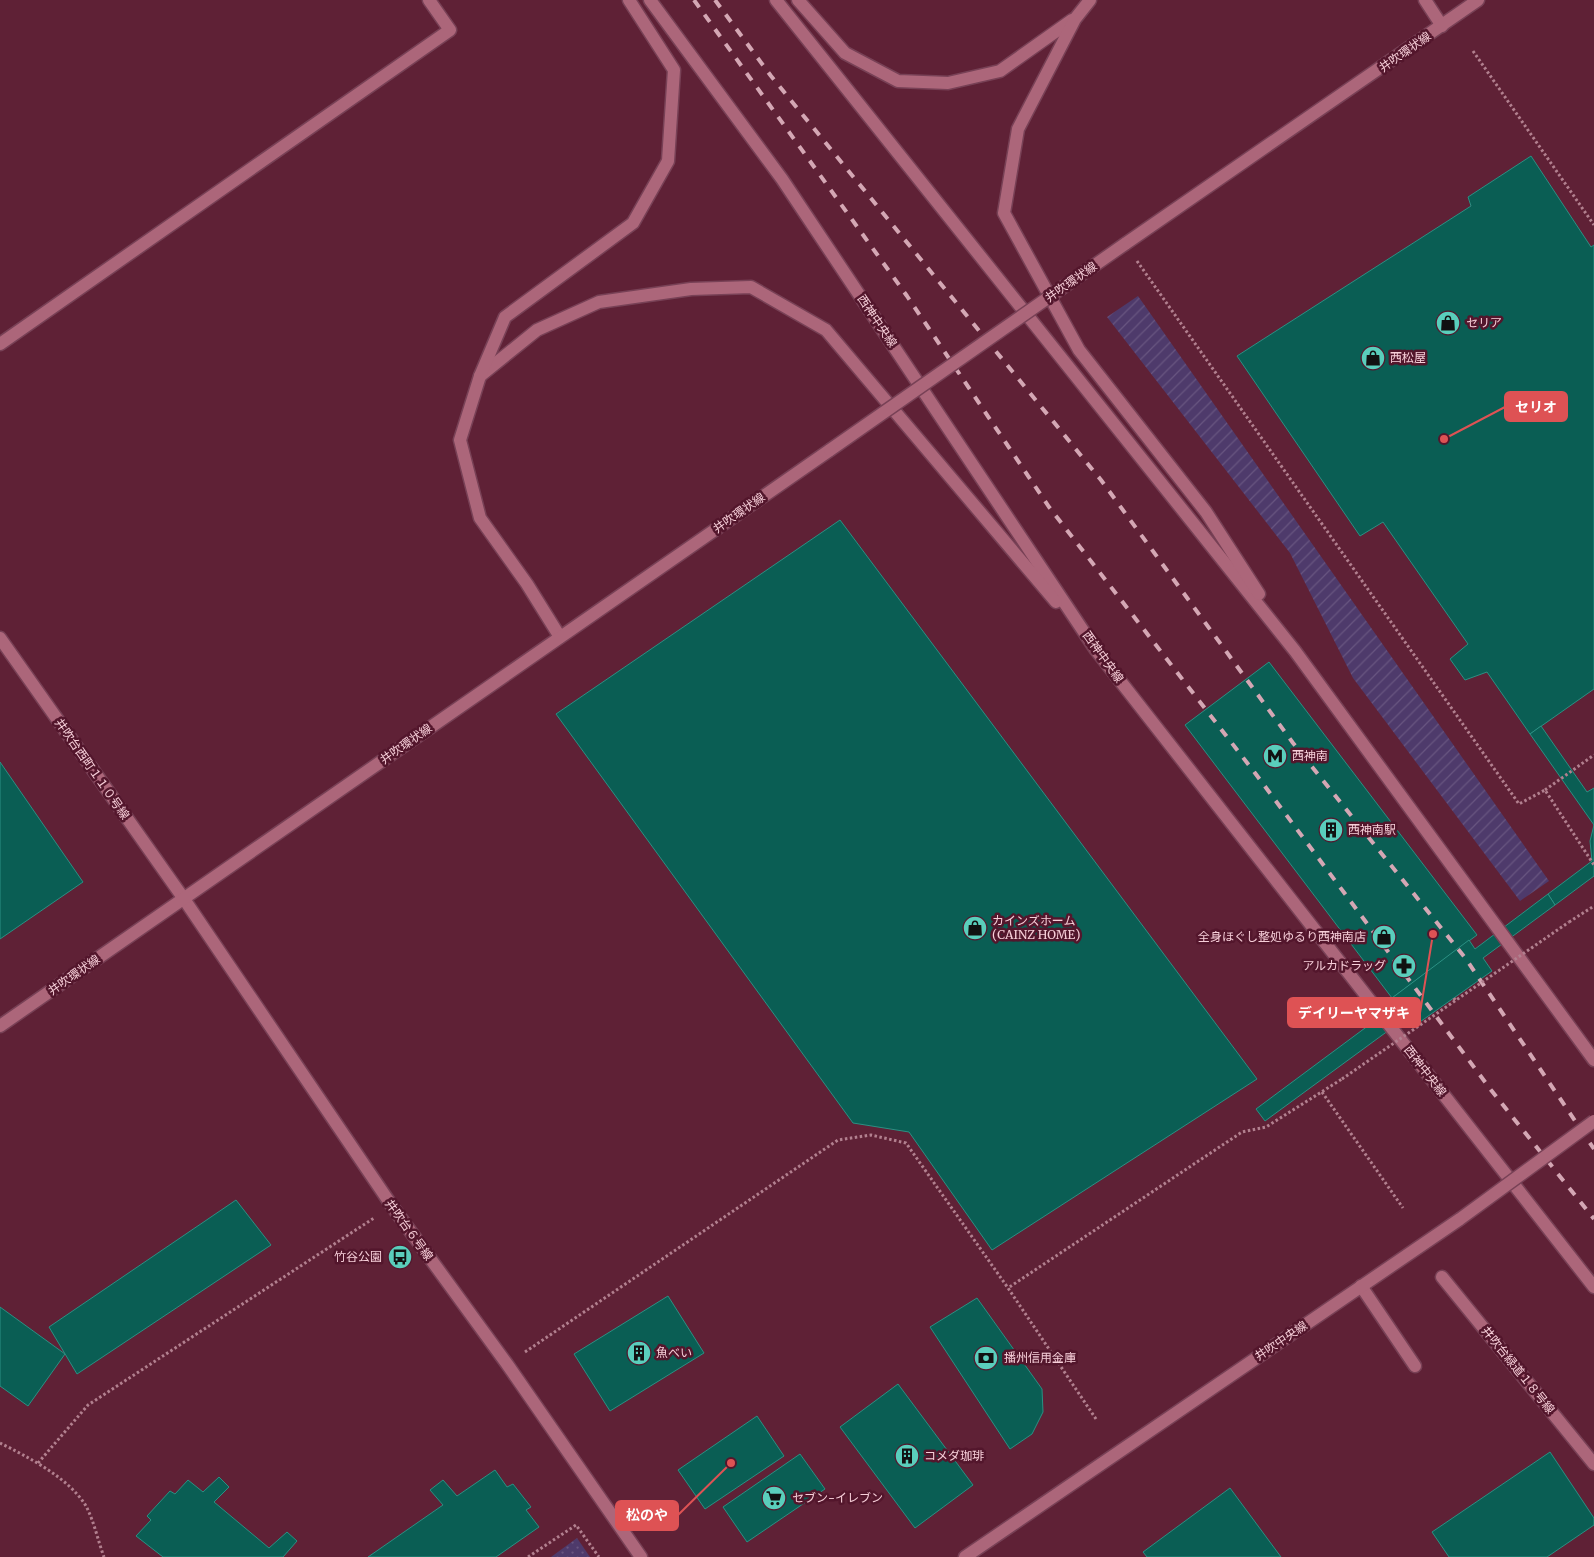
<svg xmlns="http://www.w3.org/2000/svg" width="1594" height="1557" font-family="Merriweather,'Noto Sans JP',serif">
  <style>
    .grass { fill: url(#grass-dots) }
    .garden { fill: url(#garden-furrows) }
    .building { fill: #0a5e54; stroke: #2b9083 }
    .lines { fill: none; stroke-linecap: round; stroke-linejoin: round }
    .service-casing { stroke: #784156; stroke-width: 15 }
    .pedestrian-casing { stroke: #784156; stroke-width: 15 }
    .tertiary-casing { stroke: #784156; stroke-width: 15 }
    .path { stroke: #b2808f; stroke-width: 3; stroke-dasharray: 2.5 2.5; stroke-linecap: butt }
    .service { stroke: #ac667a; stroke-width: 12 }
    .pedestrian { stroke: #ac667a; stroke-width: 12 }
    .tertiary { stroke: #ac667a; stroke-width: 12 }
    .rail { stroke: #d4a7b4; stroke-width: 4; stroke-dasharray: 9 9; stroke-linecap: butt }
    .tertiary-bridge-casing { stroke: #784156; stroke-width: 15; stroke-linecap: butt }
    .path-bridge { stroke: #b2808f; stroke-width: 3; stroke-dasharray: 2.5 2.5; stroke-linecap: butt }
    .tertiary-bridge { stroke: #ac667a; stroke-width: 12 }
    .labels { text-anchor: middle; stroke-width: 5; stroke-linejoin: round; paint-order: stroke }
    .street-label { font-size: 12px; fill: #f7cfd9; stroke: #53162c }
    .poi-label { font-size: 12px; fill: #f7cfd9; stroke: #53162c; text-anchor: start }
    .leader { fill: none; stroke: #de5254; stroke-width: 2 }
    .callout-dot { fill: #de5254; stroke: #53162c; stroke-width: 2 }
    .callout { fill: #de5254; stroke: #de5254; stroke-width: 2 }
    .callout-label { font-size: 14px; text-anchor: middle; font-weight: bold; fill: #fff }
  </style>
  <defs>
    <pattern id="grass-dots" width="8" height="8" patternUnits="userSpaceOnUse" patternTransform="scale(1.25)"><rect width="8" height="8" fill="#4e3a6b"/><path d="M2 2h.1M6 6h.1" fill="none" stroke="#685580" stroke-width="1.8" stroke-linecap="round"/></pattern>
    <pattern id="garden-furrows" width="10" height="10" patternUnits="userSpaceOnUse" patternTransform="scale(1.25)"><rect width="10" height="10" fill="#4e3a6b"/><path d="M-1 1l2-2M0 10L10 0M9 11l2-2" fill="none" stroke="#685580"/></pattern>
  </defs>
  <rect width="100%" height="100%" fill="#5f2136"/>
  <polygon class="grass" points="577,1538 590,1557 551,1557"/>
  <polygon class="garden" points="1138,296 1549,881 1520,901 1353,678 1290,553 1107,317"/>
  <g class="building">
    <polygon points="1531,156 1591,247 1594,245 1594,689 1530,734 1487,672 1465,680 1450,659 1468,644 1383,522 1360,536 1237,356 1471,206 1468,197"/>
    <polygon points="840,520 1257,1079 992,1250 909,1132 853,1123 556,714"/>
    <polygon points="1269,662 1477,935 1392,998 1185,725"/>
    <polygon points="1541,726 1587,792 1594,788 1594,876 1555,905 1548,894 1592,861 1590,841 1594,825 1530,734"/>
    <polygon points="0,762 83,882 0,939"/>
    <polygon points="1548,894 1555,905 1483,958 1492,971 1417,1024 1411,1014 1265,1121 1256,1109 1396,1005 1392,998 1469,940 1475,949"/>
    <polygon points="236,1200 271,1245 77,1374 49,1327"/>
    <polygon points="668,1296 704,1353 610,1411 574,1354"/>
    <polygon points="977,1298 1042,1389 1043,1412 1032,1434 1010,1449 930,1327"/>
    <polygon points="0,1307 65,1354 28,1406 0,1386"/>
    <polygon points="898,1384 973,1485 915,1528 840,1427"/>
    <polygon points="757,1416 784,1456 705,1509 678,1470"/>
    <polygon points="1550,1452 1594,1518 1594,1525 1547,1557 1449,1557 1432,1532"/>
    <polygon points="800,1454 825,1489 747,1542 723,1507"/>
    <polygon points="495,1470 507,1487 513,1484 531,1507 526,1510 539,1527 496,1557 368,1557 443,1505 430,1490 443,1480 457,1496"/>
    <polygon points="219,1477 229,1487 214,1502 269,1548 287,1532 297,1541 283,1557 163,1557 136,1536 151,1520 147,1516 170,1491 175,1494 188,1480 203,1492"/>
    <polygon points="1230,1488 1281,1557 1147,1557 1143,1552"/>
  </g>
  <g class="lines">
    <g class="service-casing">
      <g id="service">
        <polyline points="0,344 450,30 429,0"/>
        <polyline points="1361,1286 1415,1366"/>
      </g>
    </g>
    <g class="pedestrian-casing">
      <polyline id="pedestrian" points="1442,1277 1594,1464"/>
    </g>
    <g class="tertiary-casing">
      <g id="tertiary">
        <polyline points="650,0 782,179 1096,650 1594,1287"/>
        <polyline points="776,0 1295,651 1594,1060"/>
        <polyline points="798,0 845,53 898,81 948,83 1000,71 1072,20"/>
        <polyline points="1090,0 1075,19 1018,129 1004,213 1079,350 1206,512 1259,594"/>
        <polyline points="1425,0 1442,26"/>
        <polyline points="1125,244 1478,0"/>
        <polyline points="480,376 537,330 599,302 691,289 751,287 826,330 1056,602"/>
        <polyline points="560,637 527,584 480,518 460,440 480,376 505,317 633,223 668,161 674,70 629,0"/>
        <polyline points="0,638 184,899 392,1206 507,1364 641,1557"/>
        <polyline points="0,1026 830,450"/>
        <polyline points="965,1557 1460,1219"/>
      </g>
    </g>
    <g class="path">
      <polyline points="1473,51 1594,225"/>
      <polyline points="1137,261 1519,804 1545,790 1594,865"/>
      <polyline points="1545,790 1594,755"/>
      <polyline points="1569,922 1594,906"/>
      <polyline points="1454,998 1455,1000"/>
      <polyline points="1322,1092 1403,1208"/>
      <polyline points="525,1352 838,1140 871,1135 906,1143 1008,1288"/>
      <polyline points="1096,1419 1008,1288 1242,1132 1266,1127 1342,1079"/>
      <path d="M0 1443C28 1457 69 1478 86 1506 94 1521 98 1541 104 1557"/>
      <polyline points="38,1463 88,1405 374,1218"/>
      <polyline points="528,1557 576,1525 599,1557"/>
    </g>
    <use href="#service" class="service"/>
    <use href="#pedestrian" class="pedestrian"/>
    <use href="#tertiary" class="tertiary"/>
    <g class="rail">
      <polyline points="694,0 907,296 1049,507 1255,773 1491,1090 1594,1219"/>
      <polyline points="715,0 771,76 1101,480 1293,743 1466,959 1594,1149"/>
    </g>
    <g class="tertiary-bridge-casing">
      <g id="tertiary-bridge">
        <polyline points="830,450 1125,244"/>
        <polyline points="1460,1219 1594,1121"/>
      </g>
    </g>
    <polyline class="path-bridge" points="1342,1079 1569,922"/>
    <use href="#tertiary-bridge" class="tertiary-bridge"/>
  </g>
  <defs>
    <g id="shop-disc" transform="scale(1.25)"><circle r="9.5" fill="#5acebc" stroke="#53162c"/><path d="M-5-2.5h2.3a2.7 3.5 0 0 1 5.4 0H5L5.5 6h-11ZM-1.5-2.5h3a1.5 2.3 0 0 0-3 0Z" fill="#111"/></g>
    <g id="metro-disc" transform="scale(1.25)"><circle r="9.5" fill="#5acebc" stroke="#53162c"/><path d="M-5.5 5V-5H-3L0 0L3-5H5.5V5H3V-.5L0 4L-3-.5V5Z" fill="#111"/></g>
    <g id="building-disc" transform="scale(1.25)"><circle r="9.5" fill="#5acebc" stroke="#53162c"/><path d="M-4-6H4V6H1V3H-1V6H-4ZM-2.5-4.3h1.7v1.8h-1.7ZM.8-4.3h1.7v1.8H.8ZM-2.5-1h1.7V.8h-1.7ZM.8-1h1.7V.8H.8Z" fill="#111"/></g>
    <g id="pharmacy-disc" transform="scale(1.25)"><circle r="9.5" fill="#5acebc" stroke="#53162c"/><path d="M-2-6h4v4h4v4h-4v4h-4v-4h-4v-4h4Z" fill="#111"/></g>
    <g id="bus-disc" transform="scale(1.25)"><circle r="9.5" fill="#5acebc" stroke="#53162c"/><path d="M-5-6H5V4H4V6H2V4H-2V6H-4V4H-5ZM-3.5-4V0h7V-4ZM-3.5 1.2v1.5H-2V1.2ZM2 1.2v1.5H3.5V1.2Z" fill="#111"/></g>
    <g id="bank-disc" transform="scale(1.25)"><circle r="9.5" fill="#5acebc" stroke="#53162c"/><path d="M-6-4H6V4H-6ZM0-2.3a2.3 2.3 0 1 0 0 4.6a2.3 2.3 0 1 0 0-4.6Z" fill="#111"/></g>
    <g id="supermarket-disc" transform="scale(1.25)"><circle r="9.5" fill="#5acebc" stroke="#53162c"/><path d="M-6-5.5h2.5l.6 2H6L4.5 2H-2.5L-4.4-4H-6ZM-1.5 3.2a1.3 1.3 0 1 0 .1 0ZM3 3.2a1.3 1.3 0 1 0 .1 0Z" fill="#111"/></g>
  </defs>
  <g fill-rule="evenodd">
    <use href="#shop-disc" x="1448" y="323"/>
    <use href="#shop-disc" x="1373" y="358"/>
    <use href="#metro-disc" x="1275" y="756"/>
    <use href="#building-disc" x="1331" y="830"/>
    <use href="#shop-disc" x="975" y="928"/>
    <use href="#shop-disc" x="1384" y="937"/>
    <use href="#pharmacy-disc" x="1404" y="966"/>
    <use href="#bus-disc" x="400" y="1257"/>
    <use href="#building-disc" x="639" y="1353"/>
    <use href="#bank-disc" x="986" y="1358"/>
    <use href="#building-disc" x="907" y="1456"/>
    <use href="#supermarket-disc" x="774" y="1498"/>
  </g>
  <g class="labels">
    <g class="street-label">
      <text transform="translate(1405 52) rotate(-35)" y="4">井吹環状線</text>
      <text transform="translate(1071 282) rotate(-35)" y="4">井吹環状線</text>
      <text transform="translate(877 321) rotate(56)" y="4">西神中央線</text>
      <text transform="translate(739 513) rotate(-35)" y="4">井吹環状線</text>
      <text transform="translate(1103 657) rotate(54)" y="4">西神中央線</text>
      <text transform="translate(406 744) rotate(-35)" y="4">井吹環状線</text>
      <text transform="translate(92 769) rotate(55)" y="4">井吹台西町１１０号線</text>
      <text transform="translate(74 975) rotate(-35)" y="4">井吹環状線</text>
      <text transform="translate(1425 1071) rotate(52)" y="4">西神中央線</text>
      <text transform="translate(409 1230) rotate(54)" y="4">井吹台６号線</text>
      <text transform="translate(1281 1341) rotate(-34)" y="4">井吹中央線</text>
      <text transform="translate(1518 1370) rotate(51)" y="4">井吹台緑道１８号線</text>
    </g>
    <g class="poi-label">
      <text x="1466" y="327">セリア</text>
      <text x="1390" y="362">西松屋</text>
      <text x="1292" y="760">西神南</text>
      <text x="1348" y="834">西神南駅</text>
      <text x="992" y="925">カインズホーム<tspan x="992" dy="14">(CAINZ HOME)</tspan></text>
      <text x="1366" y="941" text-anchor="end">全身ほぐし整処ゆるり西神南店</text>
      <text x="1386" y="970" text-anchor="end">アルカドラッグ</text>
      <text x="382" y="1261" text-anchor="end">竹谷公園</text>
      <text x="656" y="1357">魚べい</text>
      <text x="1004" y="1362">播州信用金庫</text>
      <text x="924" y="1460">コメダ珈琲</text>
      <text x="792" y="1502">セブン-イレブン</text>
    </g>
  </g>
  <path class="leader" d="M1444 439L1505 407M1433 934L1420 1013M731 1463L678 1515"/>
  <g class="callout-dot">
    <circle cx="1444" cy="439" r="5"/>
    <circle cx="1433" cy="934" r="5"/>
    <circle cx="731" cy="1463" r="5"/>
  </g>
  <g class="callout">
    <rect x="1505" y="392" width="62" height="29" rx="5"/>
    <rect x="1288" y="998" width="132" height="29" rx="5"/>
    <rect x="616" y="1501" width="62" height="29" rx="5"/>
  </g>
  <g class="callout-label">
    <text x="1536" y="412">セリオ</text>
    <text x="1354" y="1018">デイリーヤマザキ</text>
    <text x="647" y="1520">松のや</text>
  </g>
</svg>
